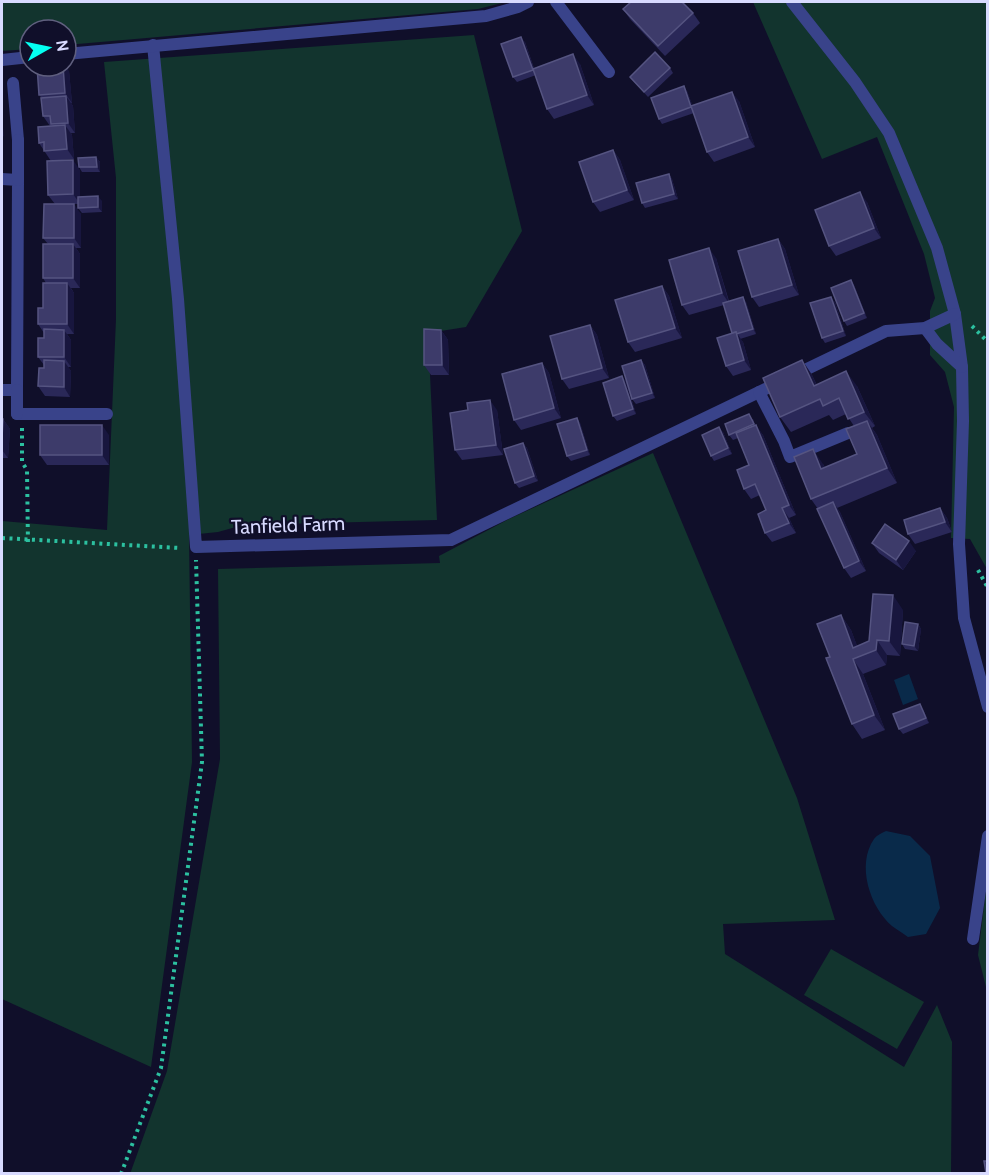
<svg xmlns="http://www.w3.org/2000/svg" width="989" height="1175" font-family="Cabin,sans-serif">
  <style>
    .green { fill: #12342e }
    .water { fill: #092a4a }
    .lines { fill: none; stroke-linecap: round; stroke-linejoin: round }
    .path { stroke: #2cc0a0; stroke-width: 4; stroke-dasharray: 3 4.5; stroke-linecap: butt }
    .lane { stroke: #39438a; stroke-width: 12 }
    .street { stroke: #39438a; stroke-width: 12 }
    .wall { fill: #2a2858 }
    .shaded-wall { fill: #18163e }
    .building { fill: #3d3b6a; stroke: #555481; stroke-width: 1.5 }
    .labels { text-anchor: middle; stroke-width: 4.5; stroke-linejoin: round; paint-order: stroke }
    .street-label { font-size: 20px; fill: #d8daff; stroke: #100f2a }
  </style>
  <rect width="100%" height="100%" fill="#100f2a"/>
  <g class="green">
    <polygon points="2,2 506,2 478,9 66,45 66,30 30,30 30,49 2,51"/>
    <polygon points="753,2 987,2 987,569 970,539 951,538 954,407 945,372 930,355 930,311 935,298 924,254 877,137 822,159"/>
    <polygon points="474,35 522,231 466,327 428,333 437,520 243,525 218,532 189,535 192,762 151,1067 2,999 2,521 107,530 116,319 116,178 104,62"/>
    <polygon points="653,453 797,798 835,920 723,924 725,954 904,1067 937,1005 952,1042 951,1173 130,1174 167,1071 220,759 218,569 440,563 439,556 509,519"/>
    <polygon points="987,882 988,991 987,991 978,955"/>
    <polygon points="831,949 924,1002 897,1049 804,995"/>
  </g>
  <g class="water">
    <polygon points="909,674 918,699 903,705 894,680"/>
    <path d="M886 831 910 836 930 856 940 908 926 934 908 937C903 933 897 930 892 926 870 907 856 865 874 839 877 835 882 833 886 831Z"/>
  </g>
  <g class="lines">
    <g class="path">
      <polyline points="972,326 988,342"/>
      <polyline points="22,428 22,462 27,470 28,545"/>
      <polyline points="2,538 180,548"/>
      <polyline points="978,570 988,588"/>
      <polyline points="121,1174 161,1068 202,762 196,560"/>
    </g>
    <g class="lane">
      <polyline points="556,2 609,72"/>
      <polyline points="792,2 855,82 889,133 937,248 955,314 962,367 963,421 959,544 964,618 988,707"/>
      <polyline points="153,45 178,299 196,547 451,540 886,331 925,328 955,314"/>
      <polyline points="66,54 486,16 518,7 528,2"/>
      <polyline points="2,60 30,57"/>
      <polyline points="13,83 18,140"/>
      <polyline points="925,328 937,344 962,367"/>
      <polyline points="759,392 784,441 790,457 848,433"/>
      <polyline points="17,414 107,414"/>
      <polyline points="973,939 988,836"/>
    </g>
    <g class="street">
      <polyline points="2,179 18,180 17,390 2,390"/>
      <polyline points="18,180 18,140"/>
      <polyline points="17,390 17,414"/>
    </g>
  </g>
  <g class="wall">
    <polygon points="623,9 693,13 700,23 665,56 630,19"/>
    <polygon points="525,42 534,68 580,64 594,105 554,119 547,109 536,75 517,82 513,77"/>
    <polygon points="670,68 673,73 648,97 630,77"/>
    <polygon points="69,71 72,103 71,103 73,106 75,133 71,133 72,135 74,159 51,161 39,143 50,126 43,116 42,98 39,95"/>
    <polygon points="687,91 692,105 739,101 755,147 714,162 707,152 694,113 662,124 659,119"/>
    <polygon points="613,150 620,160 634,200 600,212 593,202"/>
    <polygon points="96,157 100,162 100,172 82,172 79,167"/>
    <polygon points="80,170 80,197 102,201 102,212 82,213 78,208 78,204 69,204 81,214 81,248 76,248 80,254 80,288 71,288 74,293 74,334 67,334 71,340 71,367 68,367 71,371 70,397 45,396 38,386 44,368 44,365 38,357 44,338 44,333 38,324 43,308 46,283 43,278 48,244 43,238 55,204 48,195"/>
    <polygon points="669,174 672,179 678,199 645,208 642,203"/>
    <polygon points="867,202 881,238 836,256 829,246"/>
    <polygon points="778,239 785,249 799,295 759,307 752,297"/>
    <polygon points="716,258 729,301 746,302 756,334 740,339 743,342 751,370 733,376 726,366 732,333 724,305 689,315 682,305"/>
    <polygon points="851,280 854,285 867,318 847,326 844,321"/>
    <polygon points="662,286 669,296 682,338 635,352 628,342"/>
    <polygon points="835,302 846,336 825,343 822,338"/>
    <polygon points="590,325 597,335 609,378 569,389 562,379"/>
    <polygon points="441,330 448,340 449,375 431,375 424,365"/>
    <polygon points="641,360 645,365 655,398 636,404 632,399"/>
    <polygon points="802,360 812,375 817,385 857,386 875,426 872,428 877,435 897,483 837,508 840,512 866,571 851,578 844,568 818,509 811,499 823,464 825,468 857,454 854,426 846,414 833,420 829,415 791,432 780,417"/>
    <polygon points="542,363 549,373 561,418 521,430 514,420"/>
    <polygon points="626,381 636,414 617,421 613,416"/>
    <polygon points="497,410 503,455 462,460 455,450"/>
    <polygon points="577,418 580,423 590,455 571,461 567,456"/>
    <polygon points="2,419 3,419 10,429 8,458 2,458"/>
    <polygon points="753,419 755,425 763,435 796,515 789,518 796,533 772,542 765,533 766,510 760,495 751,499 744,489 749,465 738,438 733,440 729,435"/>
    <polygon points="723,432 732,454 714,461 711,456"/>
    <polygon points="109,435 109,465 47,465 40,455"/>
    <polygon points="523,443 527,448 538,481 519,488 515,483"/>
    <polygon points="940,508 947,518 952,532 915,544 908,534"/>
    <polygon points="872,543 916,551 903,570 879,553"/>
    <polygon points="903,610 900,656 887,655 886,665 863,674 885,730 862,739 852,724 830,657 841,615 851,630 857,646 869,641"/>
    <polygon points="918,624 921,629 918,651 905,649 902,644"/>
    <polygon points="923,709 929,723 903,734 899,729"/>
  </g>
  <g class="shaded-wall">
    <polygon points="521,37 525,42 536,75 533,70"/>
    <polygon points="573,54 580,64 594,105 587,95"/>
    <polygon points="63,66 66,66 69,71 72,103 65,93"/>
    <polygon points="684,86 687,91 695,112 691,107"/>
    <polygon points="732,92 739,101 755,147 748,137"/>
    <polygon points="66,96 73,106 75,133 68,123"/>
    <polygon points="2,117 4,137 2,134"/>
    <polygon points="65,125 72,135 74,159 67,149"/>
    <polygon points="613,150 620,160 634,200 627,190"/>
    <polygon points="96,157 100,162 100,172 97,167"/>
    <polygon points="73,160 80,170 80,204 73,194"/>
    <polygon points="669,174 672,179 678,199 674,194"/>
    <polygon points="860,192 867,202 881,238 874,228"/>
    <polygon points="98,196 102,201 102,212 98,207"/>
    <polygon points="74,204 81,214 81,248 74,238"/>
    <polygon points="778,239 785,249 799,295 792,285"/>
    <polygon points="73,244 80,254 80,288 73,278"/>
    <polygon points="709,248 716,258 729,303 722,293"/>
    <polygon points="851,280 854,285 867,318 864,313"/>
    <polygon points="67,283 74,293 74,334 67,324"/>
    <polygon points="662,286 669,296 682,338 675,328"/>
    <polygon points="743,297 746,302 756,334 753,329"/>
    <polygon points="831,297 835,302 846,336 843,331"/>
    <polygon points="590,325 597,335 609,378 602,368"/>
    <polygon points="64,330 71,340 71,367 64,357"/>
    <polygon points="441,330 448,340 449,375 442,365"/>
    <polygon points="736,332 743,342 751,370 744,360"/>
    <polygon points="641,360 645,365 655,398 652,393"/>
    <polygon points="802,360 812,375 824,401 814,386"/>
    <polygon points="64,361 71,371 70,397 64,387"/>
    <polygon points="542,363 549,373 561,418 554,408"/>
    <polygon points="846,371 857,386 875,426 864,412"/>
    <polygon points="622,376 626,381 636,414 633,409"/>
    <polygon points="490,400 497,410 503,455 496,445"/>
    <polygon points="577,418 580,423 590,455 587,450"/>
    <polygon points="3,419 10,429 8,458 2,450"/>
    <polygon points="867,421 877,435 897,483 887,468"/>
    <polygon points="102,425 109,435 109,465 102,455"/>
    <polygon points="756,425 763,435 796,515 789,505"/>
    <polygon points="719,427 723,432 732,454 728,448"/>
    <polygon points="523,443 527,448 538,481 534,476"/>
    <polygon points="813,449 823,464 831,484 821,469"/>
    <polygon points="833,502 840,512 866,571 859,561"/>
    <polygon points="782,508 789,518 796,533 789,523"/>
    <polygon points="940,508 947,518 952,532 945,522"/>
    <polygon points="909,541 916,551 903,570 896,560"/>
    <polygon points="893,595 903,610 900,656 889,641"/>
    <polygon points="841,615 851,630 861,656 853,648"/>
    <polygon points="918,624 921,629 918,651 914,646"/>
    <polygon points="877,640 887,655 886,665 876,650"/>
    <polygon points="853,659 863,674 885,730 874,715"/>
    <polygon points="920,704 923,709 929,723 926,718"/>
  </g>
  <g class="building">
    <polygon points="631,2 682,2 693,13 658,46 623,9"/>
    <polygon points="521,37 533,70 513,77 501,44"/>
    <polygon points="655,52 670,68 644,92 630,77"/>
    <polygon points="573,54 587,95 547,109 533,69"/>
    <polygon points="37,66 63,66 65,93 39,95"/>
    <polygon points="684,86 691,107 659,119 651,98"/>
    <polygon points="732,92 748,137 707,152 691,106"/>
    <polygon points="66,96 68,123 51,124 50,116 43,116 41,98"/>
    <polygon points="65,125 67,149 44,151 44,142 39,143 38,127"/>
    <polygon points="613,150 627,190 593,202 579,162"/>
    <polygon points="96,157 97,167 79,167 78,158"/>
    <polygon points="73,160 73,194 48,195 47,161"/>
    <polygon points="669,174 674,194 642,203 636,183"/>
    <polygon points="860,192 874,228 829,246 815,210"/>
    <polygon points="98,196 98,207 78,208 78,197"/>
    <polygon points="44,204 74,204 74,238 43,238"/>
    <polygon points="778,239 792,285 752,297 738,251"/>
    <rect x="43" y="244" width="30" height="34"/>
    <polygon points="709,248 722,293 682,305 669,260"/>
    <polygon points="851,280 864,313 844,321 831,288"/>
    <polygon points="43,283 67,283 67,324 38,324 38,308 43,308"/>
    <polygon points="662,286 675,328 628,342 615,300"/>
    <polygon points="743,297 753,329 736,334 736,332 732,333 723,303"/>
    <polygon points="831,297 843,331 822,338 810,303"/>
    <polygon points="590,325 602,368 562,379 550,336"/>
    <polygon points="44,329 64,330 64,357 38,357 38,338 44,338"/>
    <polygon points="424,329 441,330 442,365 424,365"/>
    <polygon points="736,332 744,360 726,366 717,338"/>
    <polygon points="44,360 64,361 64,387 38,386 39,368 44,368"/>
    <polygon points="641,360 652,393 632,399 622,366"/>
    <polygon points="802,360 814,386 846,371 864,412 848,419 839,398 823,406 820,399 780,417 763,378"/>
    <polygon points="542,363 554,408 514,420 502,374"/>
    <polygon points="622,376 633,409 613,416 603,383"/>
    <polygon points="490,400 496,445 455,450 450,413 468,410 467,403"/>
    <polygon points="749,414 754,424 729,435 725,424"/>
    <polygon points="577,418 587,450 567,456 557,424"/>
    <polygon points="2,419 3,419 2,438"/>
    <polygon points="867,421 887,468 811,499 794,457 813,449 821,469 857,454 846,429"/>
    <rect x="40" y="425" width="62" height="30"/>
    <polygon points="756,425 789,505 782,508 789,523 765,533 758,514 766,510 755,484 744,489 737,470 749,465 736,433"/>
    <polygon points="719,427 728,448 711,456 702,435"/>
    <polygon points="523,443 534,476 515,483 504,449"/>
    <polygon points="833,502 859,561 844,568 817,509"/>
    <polygon points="940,508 945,522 908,534 904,520"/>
    <polygon points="885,524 909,541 896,560 872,543"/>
    <polygon points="873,594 893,595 889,641 877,640 876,650 853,659 874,715 852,724 826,658 830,657 817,624 841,615 853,648 869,641"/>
    <polygon points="905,622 918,624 914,646 902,644"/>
    <polygon points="920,704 926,718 899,729 893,714"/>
    <polygon points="984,1161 987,1161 987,1173 986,1173"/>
  </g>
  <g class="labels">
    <g class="street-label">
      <text transform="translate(288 525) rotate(-2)" y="7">Tanfield Farm</text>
    </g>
  </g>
  <rect width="989" height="1175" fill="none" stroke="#d8daff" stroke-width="6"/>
  <g transform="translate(48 48) rotate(81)"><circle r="28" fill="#100f2a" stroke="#60607f" stroke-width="1.5"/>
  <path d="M0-4.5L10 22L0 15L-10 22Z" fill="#04fff1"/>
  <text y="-9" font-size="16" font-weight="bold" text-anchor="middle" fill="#d8daff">N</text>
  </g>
</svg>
